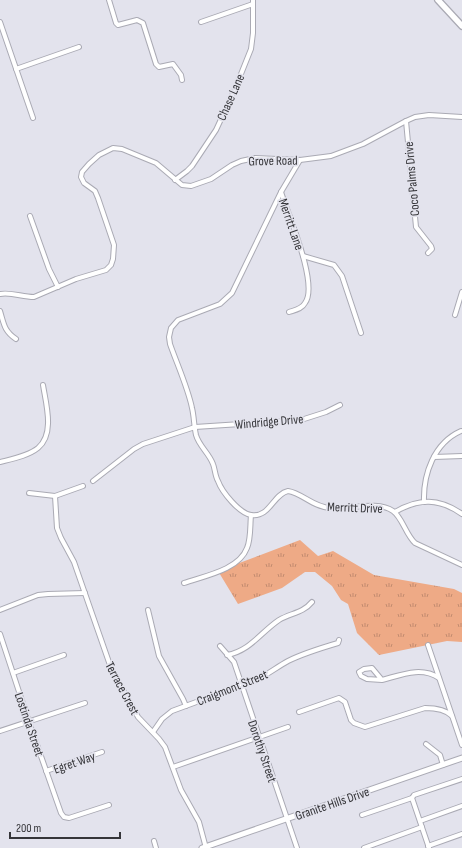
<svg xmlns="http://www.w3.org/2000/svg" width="462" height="848" font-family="'Sofia Sans Condensed',sans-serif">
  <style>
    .grass { fill: url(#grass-tufts) }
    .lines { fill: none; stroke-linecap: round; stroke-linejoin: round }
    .minor-casing { stroke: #aaaab4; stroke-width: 6 }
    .tertiary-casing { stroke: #aaaab4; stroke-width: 7 }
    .secondary-casing { stroke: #aaaab4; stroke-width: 8 }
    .minor { stroke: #fff; stroke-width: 4 }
    .tertiary { stroke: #fff; stroke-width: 5 }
    .secondary { stroke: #fff; stroke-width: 5.5 }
    .labels { text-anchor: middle; stroke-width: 3.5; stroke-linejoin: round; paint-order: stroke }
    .street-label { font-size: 13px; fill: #353539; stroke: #e3e3ed }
  </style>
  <defs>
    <pattern id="grass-tufts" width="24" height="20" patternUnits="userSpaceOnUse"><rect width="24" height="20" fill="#eeaa86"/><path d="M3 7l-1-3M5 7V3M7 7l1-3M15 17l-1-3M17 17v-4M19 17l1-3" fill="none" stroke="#c28b6f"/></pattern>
  </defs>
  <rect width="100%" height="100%" fill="#e3e3ed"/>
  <polygon class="grass" points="300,540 318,556 333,551 374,575 454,589 462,593 462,642 447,641 379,655 357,633 348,604 341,600 332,586 315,572 305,572 282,588 238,604 218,571"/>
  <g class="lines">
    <g class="minor-casing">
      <g id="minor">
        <polyline points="109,0 116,23 118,25 137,20 143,23 156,64 159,67 173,64 181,75 182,80"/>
        <polyline points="0,22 33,118"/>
        <polyline points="201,22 253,4"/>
        <polyline points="16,69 79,47"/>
        <polyline points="406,121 416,227 431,246 432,249 428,253"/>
        <path d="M300 160 281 192 232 293 220 304 178 320 171 328 169 337 170 344C177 364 188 388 192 408 194 416 194 426 196 435 199 446 209 453 213 464 215 469 215 476 218 481 222 492 239 513 251 515 270 518 273 494 288 491 302 493 313 507 330 508 349 510 377 500 393 511 402 517 406 535 415 543L462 565"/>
        <polyline points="175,180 187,171 192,166 216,130 235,89 251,49 253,33 253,0"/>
        <path d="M281 192C288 214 319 285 305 303 302 309 295 310 289 312"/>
        <polyline points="30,216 49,269 58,287"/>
        <polyline points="303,256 334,265 342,276 361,333"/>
        <path d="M0 294C12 292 22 297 34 297L76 279 106 270 111 265 113 259 114 245 98 198 95 191 84 183 81 177 82 172 89 164 99 155 113 148 122 149 156 163 182 185 191 186 211 179 232 165 241 161 255 158 300 160 331 156 363 144 406 121 415 117 429 115 462 117"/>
        <path d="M0 311C4 324 4 331 16 339"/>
        <polyline points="455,315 462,292"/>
        <polyline points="195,427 301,420 326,412 340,405"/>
        <polyline points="434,457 462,456"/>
        <path d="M0 462C12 459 28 456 38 448 55 434 46 404 43 385"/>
        <polyline points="93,481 134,449 143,444 195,427"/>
        <polyline points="29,493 55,496 83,486"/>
        <polyline points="55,496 57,528 61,538 74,562 111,668 138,717 159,739 165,747 181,790 199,822 206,848"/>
        <path d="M424 502C423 474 434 443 461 431"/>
        <path d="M395 512C419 498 439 498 462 514"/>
        <path d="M184 583C204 576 239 570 247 548 251 539 250 525 251 515"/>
        <polyline points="0,610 38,595 48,594 85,593"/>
        <polyline points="148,610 159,656 183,699 186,706"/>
        <polyline points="0,634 29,722 61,813 64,817 69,818 109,805"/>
        <polyline points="428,645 462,745"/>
        <polyline points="220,646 234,662 297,848"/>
        <path d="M227 655C250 651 261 632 279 620 291 613 303 613 312 602"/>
        <polyline points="13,673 64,655"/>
        <path d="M382 680 367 679 361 676 359 672 364 669 372 668 382 680C401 675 421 666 439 678"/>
        <path d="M299 712 339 698 345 702 351 720 354 723 365 727 425 708C435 708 445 709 452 716"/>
        <polyline points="0,731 85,703"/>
        <path d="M153 732 162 719 172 711 256 680C267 675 277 667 288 661 304 653 321 648 338 643L339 640"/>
        <polyline points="426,744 440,755 443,765"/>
        <polyline points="173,767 288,727"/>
        <polyline points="46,771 102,752"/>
        <polyline points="362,815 412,798"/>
        <polyline points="420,821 462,806"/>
        <polyline points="154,841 156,848"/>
        <polyline points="428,846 462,834"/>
        <polyline points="364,848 422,827"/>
        <polyline points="429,848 412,798 414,795 462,779"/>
      </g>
    </g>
    <g class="tertiary-casing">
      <polyline id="tertiary" points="202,848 462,758"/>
    </g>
    <g class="secondary-casing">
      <polyline id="secondary" points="438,0 462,26"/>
    </g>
    <use href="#minor" class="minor"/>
    <use href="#tertiary" class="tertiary"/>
    <use href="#secondary" class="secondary"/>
  </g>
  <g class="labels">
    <g class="street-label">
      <text transform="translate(230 97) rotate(-66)" y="5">Chase Lane</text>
      <text transform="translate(273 160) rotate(-1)" y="5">Grove Road</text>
      <text transform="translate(411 179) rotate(-95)" y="5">Coco Palms Drive</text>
      <text transform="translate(292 224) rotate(71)" y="5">Merritt Lane</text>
      <text transform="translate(269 421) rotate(-5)" y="5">Windridge Drive</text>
      <text transform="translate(355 507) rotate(2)" y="5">Merritt Drive</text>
      <text transform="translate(232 687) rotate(-22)" y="5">Craigmont Street</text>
      <text transform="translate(123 688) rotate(62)" y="5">Terrace Crest</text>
      <text transform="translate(30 724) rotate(71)" y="5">Lostinda Street</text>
      <text transform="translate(263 751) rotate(71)" y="5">Dorothy Street</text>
      <text transform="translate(74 762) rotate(-19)" y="5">Egret Way</text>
      <text transform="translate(332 803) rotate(-19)" y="5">Granite Hills Drive</text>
    </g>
  </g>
  <path d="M10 832v6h110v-6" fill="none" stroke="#353539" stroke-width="2"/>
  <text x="16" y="832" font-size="12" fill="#353539" stroke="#e3e3ed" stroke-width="3" paint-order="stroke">200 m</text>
</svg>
